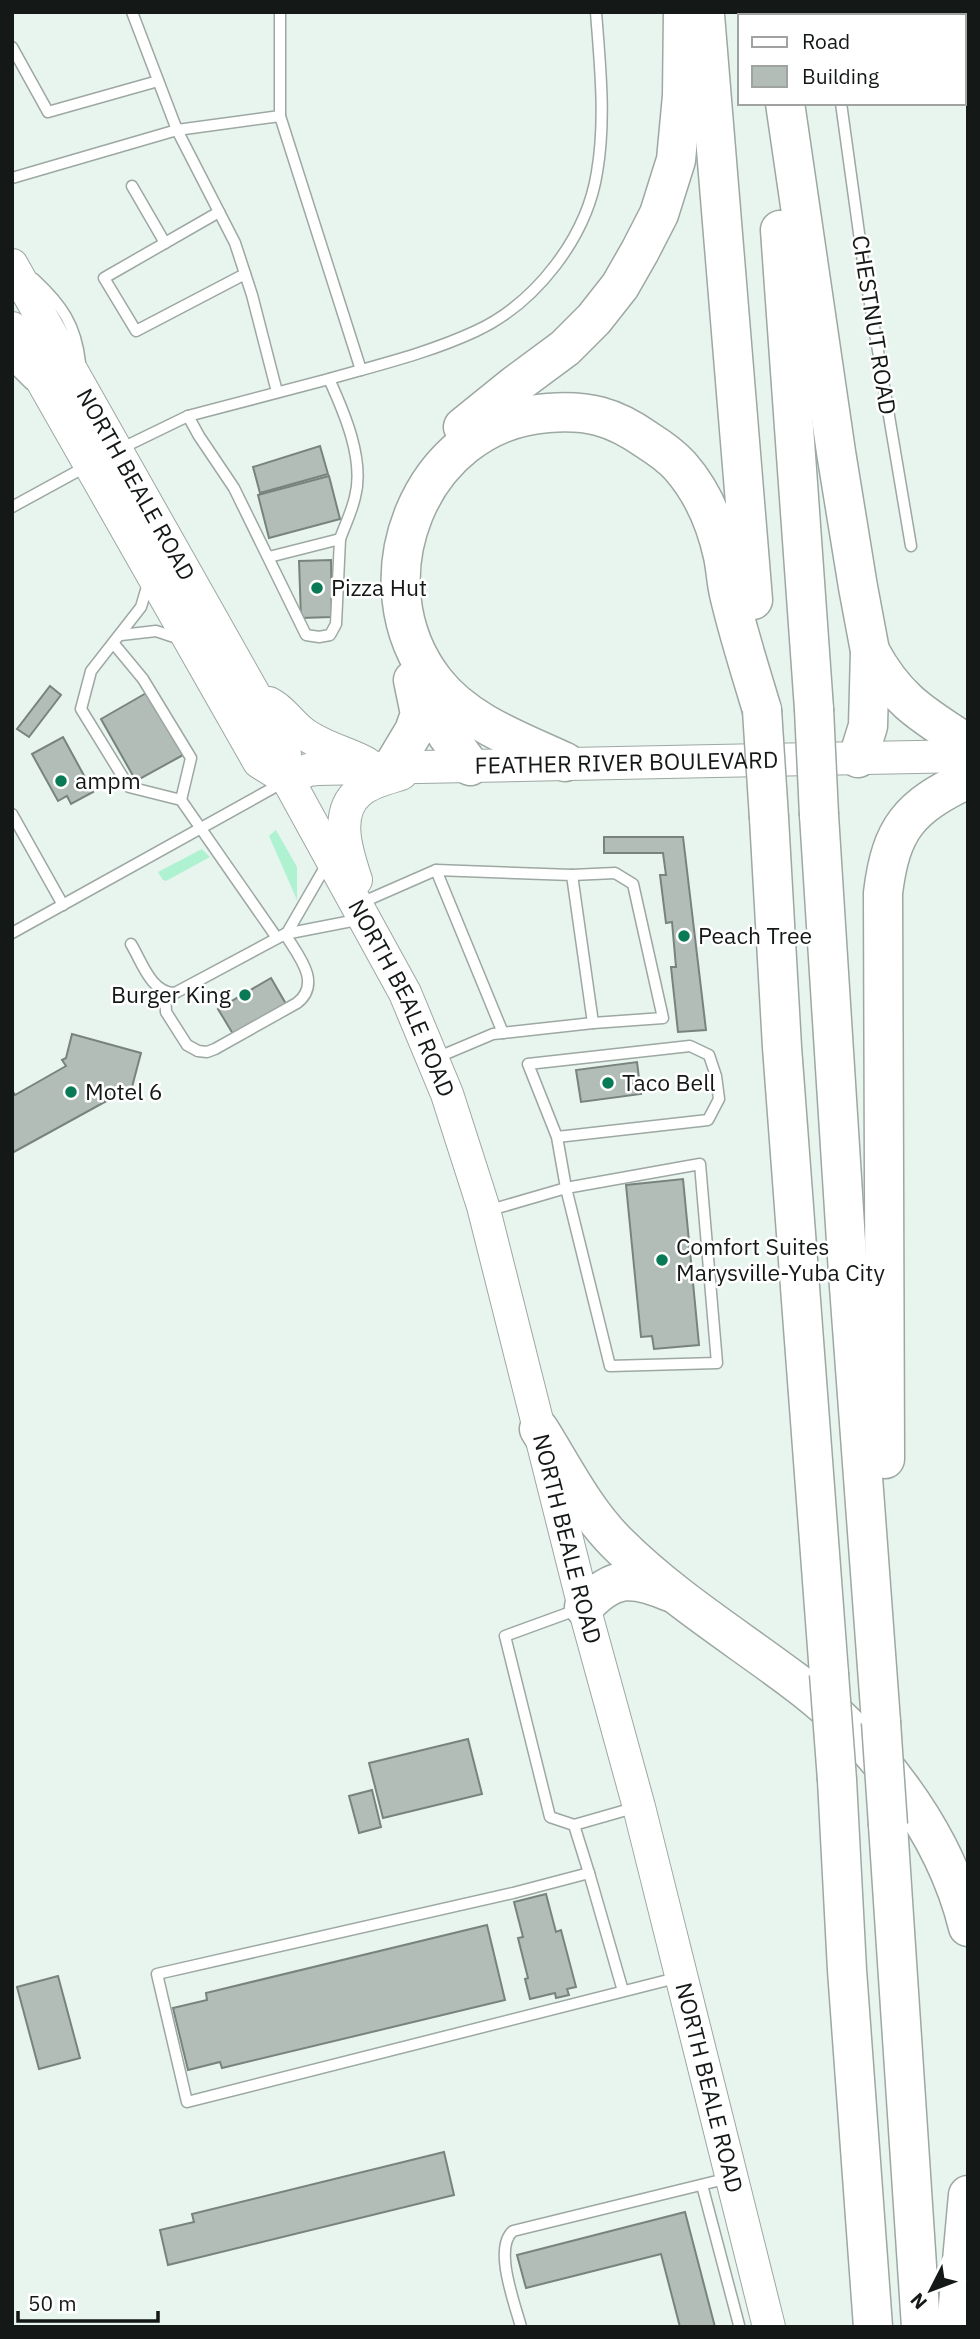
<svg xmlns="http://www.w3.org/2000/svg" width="980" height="2339" font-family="'IBM Plex Sans',sans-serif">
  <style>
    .grass { fill: #aff2d2 }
    .building { fill: #b2bdb8; stroke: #79837e; stroke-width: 2 }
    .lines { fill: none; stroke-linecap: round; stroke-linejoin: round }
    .service-casing { stroke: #9da8a2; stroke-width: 13 }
    .secondary-casing { stroke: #9da8a2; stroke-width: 34 }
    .motorway-casing { stroke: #9da8a2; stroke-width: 41 }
    .service { stroke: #fff; stroke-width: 10 }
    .secondary { stroke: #fff; stroke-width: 32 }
    .motorway { stroke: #fff; stroke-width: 38 }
    .motorway-bridge-casing { stroke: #9da8a2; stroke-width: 41; stroke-linecap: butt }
    .motorway-bridge { stroke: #fff; stroke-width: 38 }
    .poi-dot { fill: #0a7a56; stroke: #fff; stroke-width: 2.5 }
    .labels { text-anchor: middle; stroke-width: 5; stroke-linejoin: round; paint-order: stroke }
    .street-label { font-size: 23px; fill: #141816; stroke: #fff }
    .poi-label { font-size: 23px; fill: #141816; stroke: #fff; text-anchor: start }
  </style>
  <rect width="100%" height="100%" fill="#e8f4ee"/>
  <g class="grass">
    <polygon points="276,830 297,867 297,900 269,836"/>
    <polygon points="202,849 210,857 166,881 163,880 158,872"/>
  </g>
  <g class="building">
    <polygon points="320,446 328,474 260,493 253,467"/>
    <polygon points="329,476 340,519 269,538 258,495"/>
    <polygon points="331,560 332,617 301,618 299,561"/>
    <polygon points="50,686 61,695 29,737 17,729"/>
    <polygon points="148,692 183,755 136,781 101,719"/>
    <polygon points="63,737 93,792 71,804 67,796 58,801 32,754"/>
    <polygon points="604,837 683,837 706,1030 678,1032 671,967 676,967 672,922 666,923 660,875 666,875 663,853 604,853"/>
    <polygon points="271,978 286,1004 233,1034 218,1009"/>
    <polygon points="72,1034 141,1053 132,1087 12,1153 12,1090 15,1095 66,1066 62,1060 66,1058"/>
    <polygon points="637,1062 641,1094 581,1102 576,1070"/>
    <polygon points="683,1179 699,1345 654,1349 652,1336 641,1337 626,1185"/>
    <polygon points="468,1739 482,1794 383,1818 369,1763"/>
    <polygon points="372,1790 381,1827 359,1833 349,1796"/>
    <polygon points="546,1894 556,1932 561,1930 576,1987 567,1989 569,1995 556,1998 555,1993 530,1999 525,1979 528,1978 518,1938 523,1937 514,1902"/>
    <polygon points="487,1925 505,2000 222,2068 220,2062 188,2070 173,2008 207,2000 206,1993"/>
    <polygon points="58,1976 80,2058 39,2069 17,1987"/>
    <polygon points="444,2152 454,2195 168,2265 160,2230 194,2222 192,2214"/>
    <polygon points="685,2212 715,2327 680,2327 661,2254 526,2288 517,2255"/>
  </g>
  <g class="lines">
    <g class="service-casing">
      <g id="service">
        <polyline points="132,12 177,130 235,243 252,295 277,392"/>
        <polyline points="829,12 829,16"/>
        <polyline points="12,47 48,112 158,81"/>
        <polyline points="841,103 863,262 911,546"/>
        <polyline points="280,116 361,370"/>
        <polyline points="12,178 177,130 280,116 280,12"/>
        <polyline points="132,186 165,243"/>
        <polyline points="219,212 104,278 136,331 245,274"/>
        <path d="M34 279C62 305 76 325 80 363"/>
        <polyline points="12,366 30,384"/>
        <path d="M329 379C378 365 429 353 476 331 536 303 587 237 597 172 606 120 600 65 596 12"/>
        <polyline points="188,416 199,436 234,488 306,635 319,637 330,635 336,624 340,539 269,557"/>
        <path d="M120 449 188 416 329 379C344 412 365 460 355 497 352 511 345 525 340 539"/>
        <polyline points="12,507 87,466"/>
        <polyline points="149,580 141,607 91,671 81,709 129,787 181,800 277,938"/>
        <polyline points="121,635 156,631 180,639"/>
        <polyline points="114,644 143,679 191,758 181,800"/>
        <polyline points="12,814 63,905"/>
        <polyline points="436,870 503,1033"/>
        <polyline points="572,875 615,873 633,884 663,1018 593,1023"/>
        <polyline points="363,902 436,870 572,875 593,1023 493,1034 436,1058"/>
        <polyline points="12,933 282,783"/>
        <polyline points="287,933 328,862"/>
        <path d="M131 944C142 962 151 993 175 993L285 934 362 919"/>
        <path d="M165 993 166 1012 187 1045 198 1051 207 1052 215 1049 297 1003C323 983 297 954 285 934"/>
        <polyline points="487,1211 566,1188 610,1366 717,1363 700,1164 566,1188 557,1137 708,1120 719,1099 716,1076 709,1055 690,1046 528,1064 557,1137"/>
        <polyline points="637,1807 574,1825 589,1873 513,1893 157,1974 187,2102 680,1977"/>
        <polyline points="574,1825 550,1817 505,1636 579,1609"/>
        <polyline points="589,1873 623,1991"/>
        <polyline points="702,2185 739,2325"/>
        <path d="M521 2327C515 2304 493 2248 513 2231L729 2178"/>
      </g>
    </g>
    <g class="secondary-casing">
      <g id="secondary">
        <path id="s1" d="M12 265 284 747 288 780 405 993 447 1094 483 1206 584 1607 639 1807 769 2327"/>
        <polyline points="12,328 259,762 288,780"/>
        <path d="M269 703C283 710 290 723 302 732 321 747 346 752 366 763"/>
        <path id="s2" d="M288 780 308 770 317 769 968 756"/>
        <path d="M356 880C347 853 333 812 360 791 371 782 388 778 401 774"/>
      </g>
    </g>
    <g class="motorway-casing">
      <g id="motorway">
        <polyline points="772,12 772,16"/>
        <polyline points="705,15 753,600"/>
        <polyline points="785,103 836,452 858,587 870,651 868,726 858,758"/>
        <polyline points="780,230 814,709"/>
        <polyline points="463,427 515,385 565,348 594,319 620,286 640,251 659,214 676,160 682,96 683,12"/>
        <path d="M870 651C896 700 923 715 968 744"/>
        <polyline points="416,683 447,735 470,766"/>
        <path d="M565 762C520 741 467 723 435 682 357 583 419 422 548 413 588 410 613 416 647 440 658 447 671 456 680 466 702 491 716 524 723 556 726 570 726 584 730 598 739 636 751 673 762 710"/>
        <polyline points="393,766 414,731 420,714 413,680"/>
        <polyline points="819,815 848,1273 881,1722"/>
        <polyline points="769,818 782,1047 829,1674"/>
        <path d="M539 1429C563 1467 584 1510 617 1543 670 1596 733 1635 793 1680 873 1739 944 1829 968 1927"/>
        <path d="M885 1459 883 893C891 828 909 807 968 779"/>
        <path d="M584 1607C613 1575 632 1576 670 1592"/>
        <polyline points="837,1780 847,1970 873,2327"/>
        <polyline points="888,1825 921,2327"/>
        <polyline points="956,2327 968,2195"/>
      </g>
    </g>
    <use href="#service" class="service"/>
    <use href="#secondary" class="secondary"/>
    <use href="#motorway" class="motorway"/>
    <g class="motorway-bridge-casing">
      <g id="motorway-bridge">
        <polyline points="814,709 819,815"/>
        <polyline points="762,710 769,818"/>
        <polyline points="829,1674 837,1780"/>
        <polyline points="881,1722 888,1825"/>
      </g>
    </g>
    <use href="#motorway-bridge" class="motorway-bridge"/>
  </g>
  <g class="poi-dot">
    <circle cx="317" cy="588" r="7"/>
    <circle cx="61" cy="781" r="7"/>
    <circle cx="684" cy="936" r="7"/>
    <circle cx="245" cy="995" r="7"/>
    <circle cx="608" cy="1083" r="7"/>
    <circle cx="71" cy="1092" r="7"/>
    <circle cx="662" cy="1260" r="7"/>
  </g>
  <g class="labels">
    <g class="street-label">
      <text transform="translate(874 325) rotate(81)" y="8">CHESTNUT ROAD</text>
      <text dy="8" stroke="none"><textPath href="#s1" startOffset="252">NORTH BEALE ROAD</textPath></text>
      <text dy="8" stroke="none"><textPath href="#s2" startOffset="341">FEATHER RIVER BOULEVARD</textPath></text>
      <text dy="8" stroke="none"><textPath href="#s1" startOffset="833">NORTH BEALE ROAD</textPath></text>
      <text dy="8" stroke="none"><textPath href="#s1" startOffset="1400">NORTH BEALE ROAD</textPath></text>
      <text dy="8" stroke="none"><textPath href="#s1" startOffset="1967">NORTH BEALE ROAD</textPath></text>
    </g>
    <g class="poi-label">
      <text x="331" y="596">Pizza Hut</text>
      <text x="75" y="789">ampm</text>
      <text x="698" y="944">Peach Tree</text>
      <text x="231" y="1003" text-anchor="end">Burger King</text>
      <text x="622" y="1091">Taco Bell</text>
      <text x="85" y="1100">Motel 6</text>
      <text x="676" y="1255">Comfort Suites<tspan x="676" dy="26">Marysville-Yuba City</tspan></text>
    </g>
  </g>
  <rect width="980" height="2339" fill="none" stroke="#141816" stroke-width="28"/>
  <rect x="738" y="14" width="228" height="91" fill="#ffffff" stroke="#a1a3a2" stroke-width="2"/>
  <rect x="752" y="37" width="35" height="10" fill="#ffffff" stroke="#a1a3a2" stroke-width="2"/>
  <text x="802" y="49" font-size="21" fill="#141816">Road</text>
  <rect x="752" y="66" width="35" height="21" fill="#b2bdb8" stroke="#a1a3a2" stroke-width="2"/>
  <text x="802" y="84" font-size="21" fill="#141816">Building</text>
  <g transform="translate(931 2290) rotate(228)" stroke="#ffffff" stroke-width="5" paint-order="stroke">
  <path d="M0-5L12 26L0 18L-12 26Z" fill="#141816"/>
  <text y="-10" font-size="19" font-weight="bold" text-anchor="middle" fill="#141816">N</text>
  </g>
  <path d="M18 2311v10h140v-10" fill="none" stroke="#141816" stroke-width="3.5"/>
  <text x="28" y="2311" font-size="21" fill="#141816" stroke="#ffffff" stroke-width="5" paint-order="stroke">50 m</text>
</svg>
